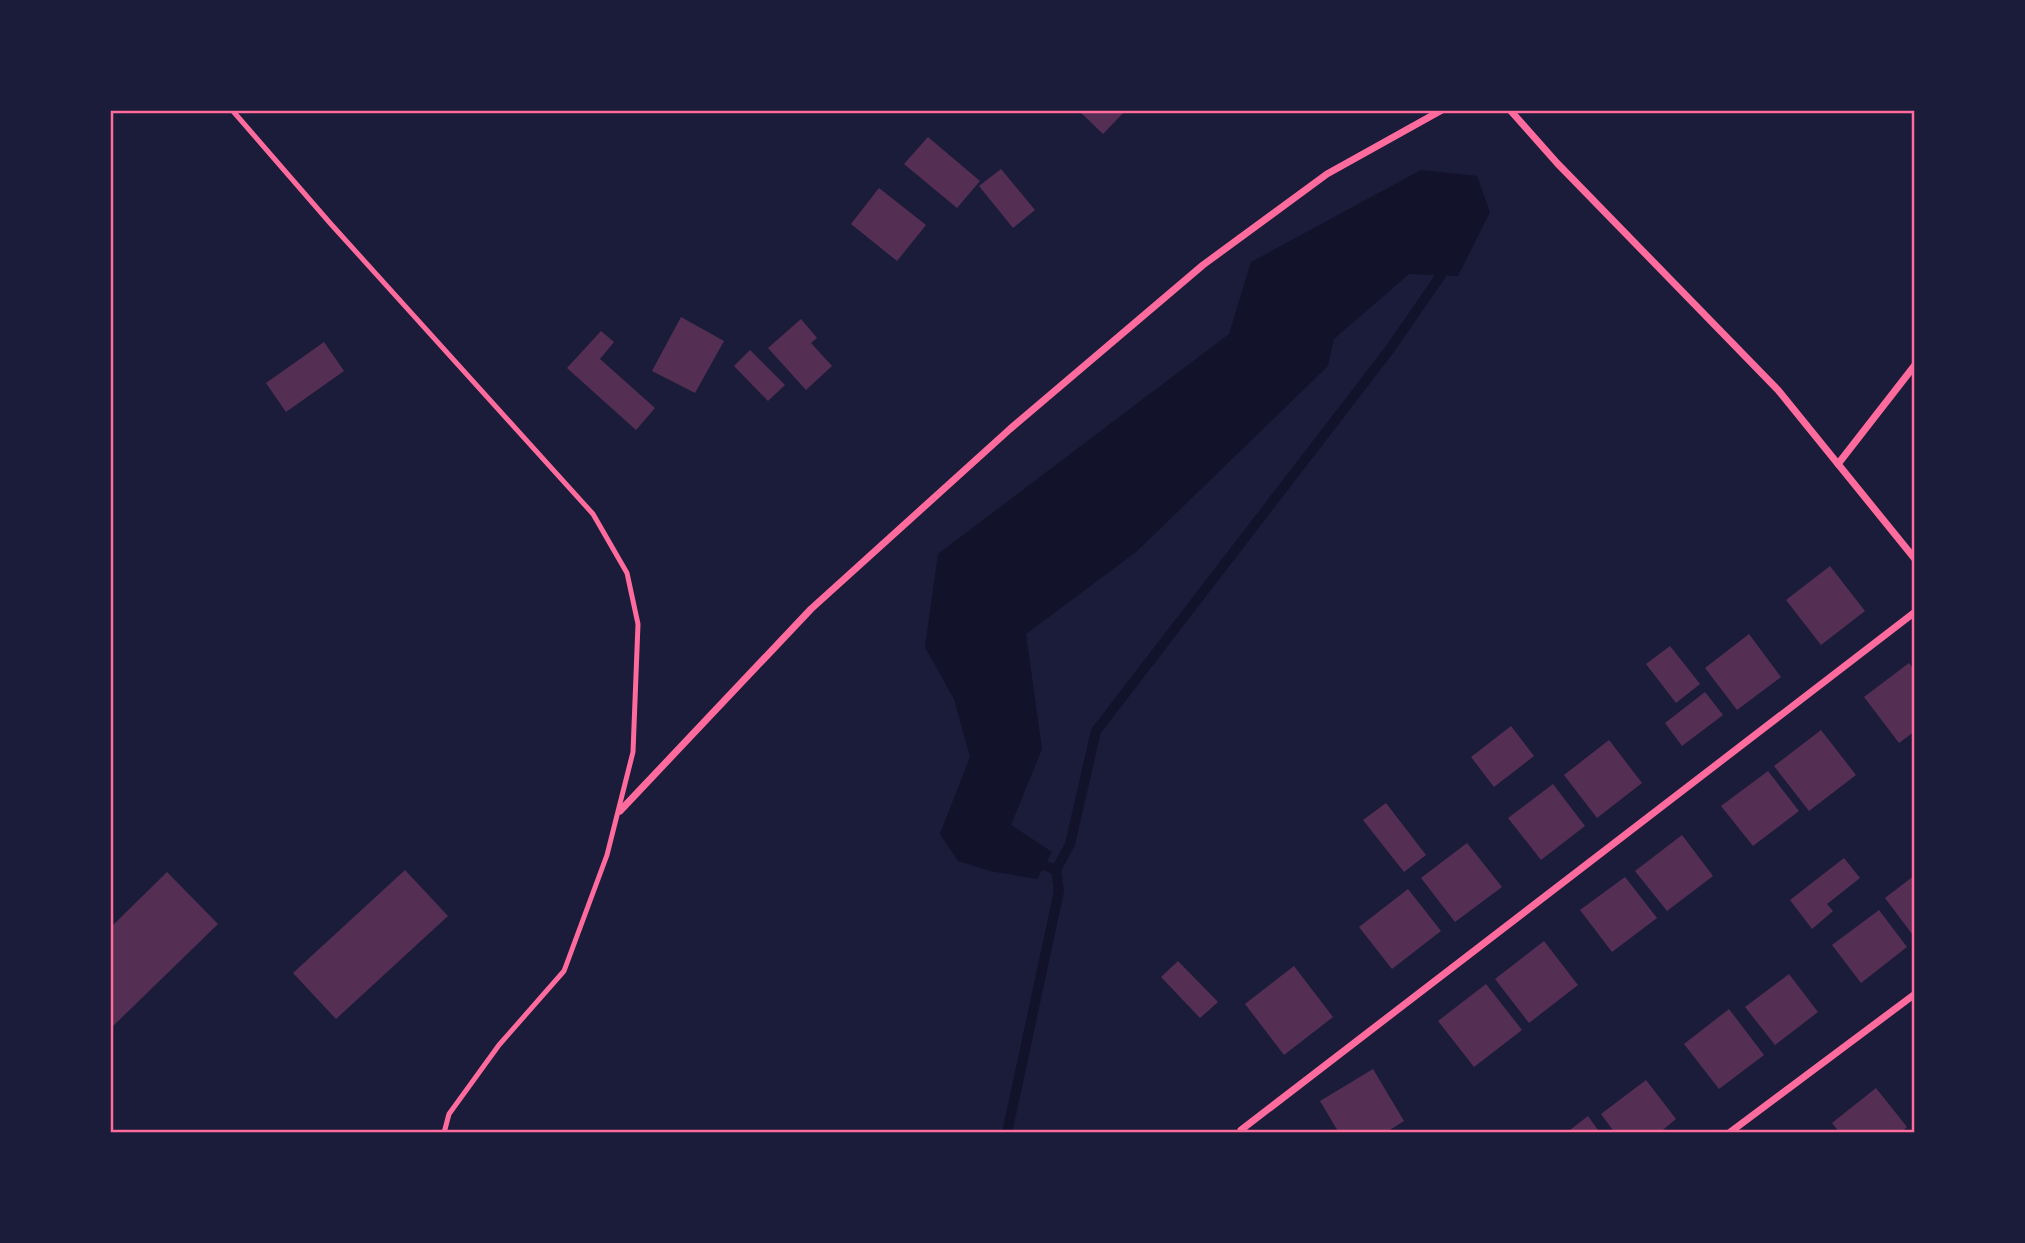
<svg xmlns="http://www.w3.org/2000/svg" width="2025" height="1243" font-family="'Archivo Narrow',sans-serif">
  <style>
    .water { fill: #12122b }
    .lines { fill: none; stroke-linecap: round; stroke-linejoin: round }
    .stream { stroke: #12122b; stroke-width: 10 }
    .building { fill: #542f53 }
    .service { stroke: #ff6b9d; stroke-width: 5 }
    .minor { stroke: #ff6b9d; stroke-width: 7 }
    .neatline { fill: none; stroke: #ff6b9d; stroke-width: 2.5 }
  </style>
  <rect width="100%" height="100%" fill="#1b1b3a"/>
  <polygon class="water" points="1421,170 1477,176 1490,212 1458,276 1409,274 1334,339 1328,366 1136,552 1026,634 1042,749 1011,825 1052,852 1037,879 990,871 958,861 940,834 970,757 954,699 925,647 938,554 1229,334 1251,262"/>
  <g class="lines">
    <g class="stream">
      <polyline points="1056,870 1070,844 1096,731 1390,349 1441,275"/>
      <polyline points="1007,1133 1059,891 1056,870 1044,865"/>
    </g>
  </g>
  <g class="building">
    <polygon points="1078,110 1126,110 1103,134"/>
    <polygon points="928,137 980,181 957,208 904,164"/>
    <polygon points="1001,169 1035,210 1013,228 979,186"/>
    <polygon points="879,188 926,225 897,261 851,224"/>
    <polygon points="681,317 724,341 695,393 652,371"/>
    <polygon points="801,319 817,338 811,343 832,366 806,390 768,348"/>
    <polygon points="601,331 614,342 600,359 655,408 636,430 567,368"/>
    <polygon points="324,342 344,371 286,412 266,383"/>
    <polygon points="750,350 785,385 768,401 734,366"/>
    <polygon points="1830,566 1865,611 1821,645 1786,600"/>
    <polygon points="1749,634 1781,677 1737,710 1705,668"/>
    <polygon points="1670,646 1700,684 1676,703 1646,664"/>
    <polygon points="1909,663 1915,671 1915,731 1899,743 1864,697"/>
    <polygon points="1705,692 1723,715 1682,746 1665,723"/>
    <polygon points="1511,726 1534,756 1494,787 1471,757"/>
    <polygon points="1821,730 1856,775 1809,811 1774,766"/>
    <polygon points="1609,740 1642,783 1597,818 1564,775"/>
    <polygon points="1768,771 1799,811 1753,846 1721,806"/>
    <polygon points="1553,784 1585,826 1541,860 1508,818"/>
    <polygon points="1386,803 1426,855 1404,872 1363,820"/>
    <polygon points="1682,835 1713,876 1667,911 1635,871"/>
    <polygon points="1467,843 1502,887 1455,922 1421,878"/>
    <polygon points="1844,858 1860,878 1827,904 1833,911 1812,929 1790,900"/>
    <polygon points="405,870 448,916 336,1019 293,973"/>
    <polygon points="167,872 218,924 110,1029 110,928"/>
    <polygon points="1915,875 1915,938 1885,898"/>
    <polygon points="1625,877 1657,918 1612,952 1580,910"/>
    <polygon points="1408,889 1441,931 1392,969 1359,927"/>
    <polygon points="1879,910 1907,947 1861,983 1832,945"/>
    <polygon points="1544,941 1578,985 1529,1023 1495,979"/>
    <polygon points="1178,961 1218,1002 1200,1018 1161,977"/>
    <polygon points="1294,966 1333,1017 1284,1055 1245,1004"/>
    <polygon points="1789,974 1818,1012 1775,1045 1745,1007"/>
    <polygon points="1486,984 1522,1030 1474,1067 1438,1021"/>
    <polygon points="1729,1009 1764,1055 1719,1089 1684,1044"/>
    <polygon points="1373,1069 1404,1121 1385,1133 1339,1133 1320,1101"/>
    <polygon points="1646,1080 1676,1119 1659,1133 1615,1133 1601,1114"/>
    <polygon points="1876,1088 1907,1127 1900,1133 1840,1133 1832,1123"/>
    <polygon points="1588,1116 1600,1133 1566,1133"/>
  </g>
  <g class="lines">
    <polyline class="service" points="232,110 330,223 593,514 627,573 638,624 633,752 607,855 564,971 499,1045 449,1114 444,1133"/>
    <g class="minor">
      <polyline points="1510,110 1557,163 1778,390 1915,559"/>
      <polyline points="1838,464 1915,365"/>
      <polyline points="620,811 811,609 1010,429 1203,265 1327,174 1442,110"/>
      <polyline points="1241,1130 1915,612"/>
      <polyline points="1729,1133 1915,994"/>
    </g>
  </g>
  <rect width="2025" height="1243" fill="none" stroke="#1b1b3a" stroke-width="224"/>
  <rect x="112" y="112" width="1801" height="1019" class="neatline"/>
</svg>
